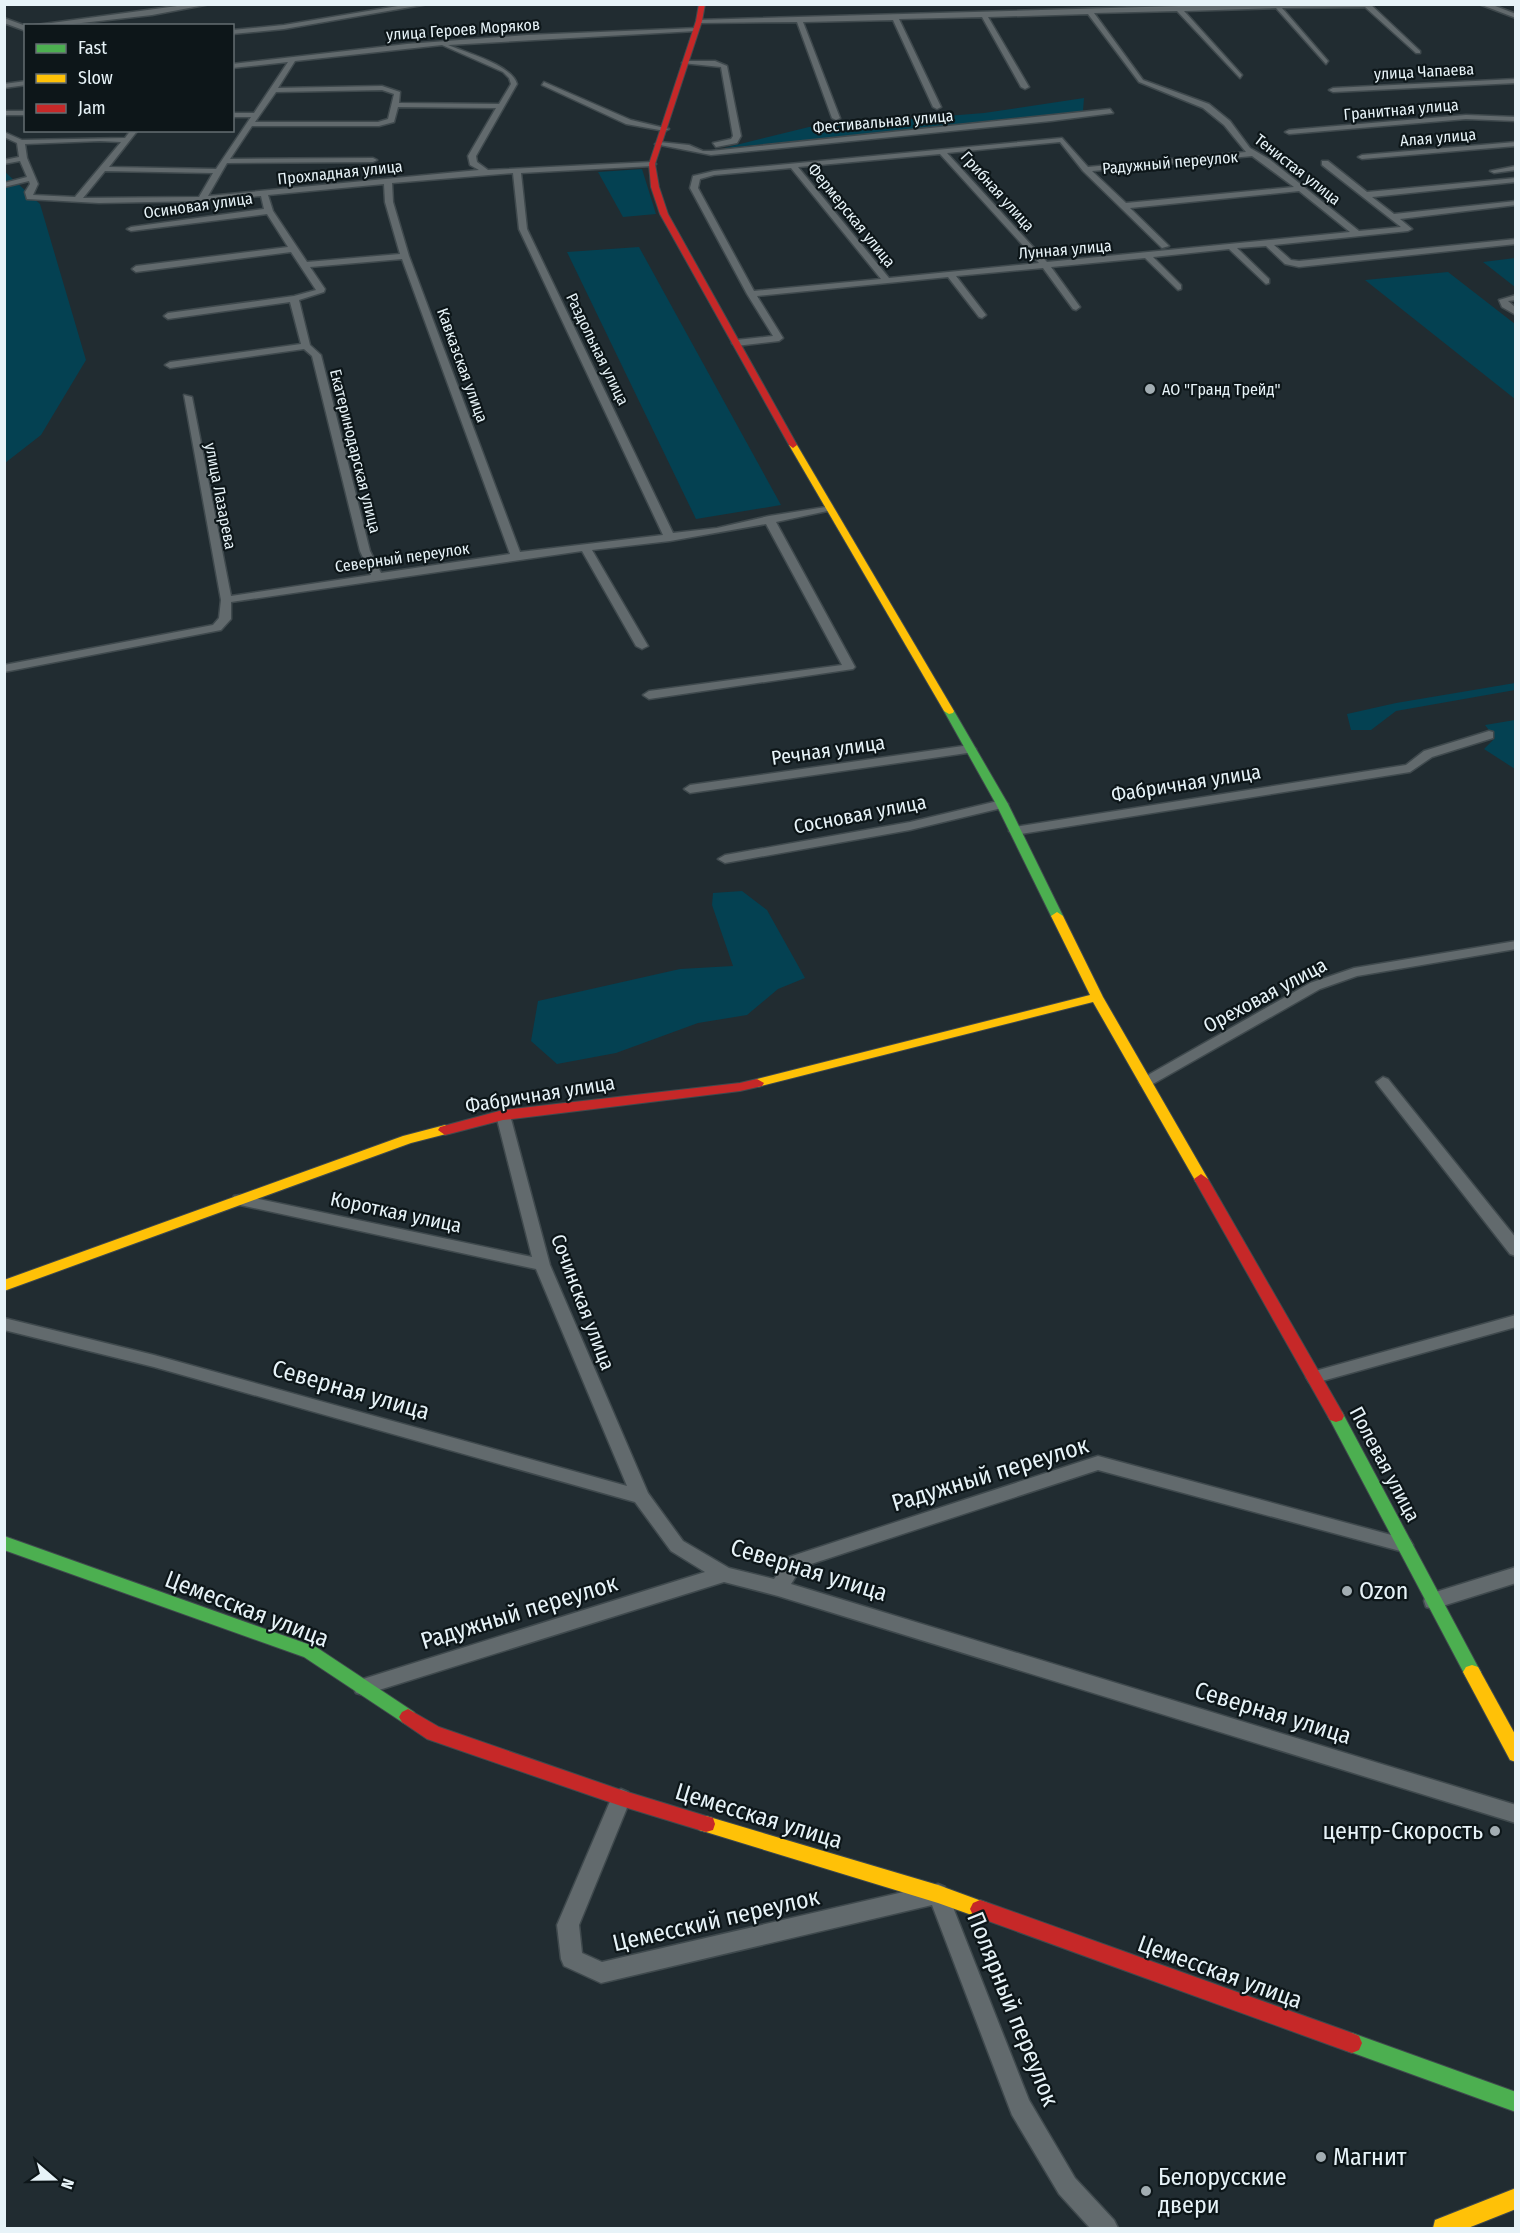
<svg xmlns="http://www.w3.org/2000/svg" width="1520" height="2233" font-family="'Fira Sans Condensed',sans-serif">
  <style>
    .green { fill: #044152 }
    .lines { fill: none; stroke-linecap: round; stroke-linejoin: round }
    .street-casing { stroke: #3f494d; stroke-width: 3 }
    .fast-casing { stroke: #3f494d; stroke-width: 2 }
    .slow-casing { stroke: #3f494d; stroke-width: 2 }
    .jam-casing { stroke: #3f494d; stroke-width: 2 }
    .street { fill: #626a6d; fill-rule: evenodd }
    .fast { fill: #4caf50; fill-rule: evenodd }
    .slow { fill: #ffc107; fill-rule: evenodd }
    .jam { fill: #c62828; fill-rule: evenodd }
    .poi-dot { fill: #a2adb2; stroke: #0d1619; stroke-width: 2 }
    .labels { text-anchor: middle; stroke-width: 4.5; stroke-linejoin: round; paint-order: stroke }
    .far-street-label { font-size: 16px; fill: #e7f3f8; stroke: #0d1619 }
    .far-poi-label { font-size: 16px; fill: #e7f3f8; stroke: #0d1619; text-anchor: start }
    .street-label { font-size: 20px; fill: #e7f3f8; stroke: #0d1619 }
    .near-street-label { font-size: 24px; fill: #e7f3f8; stroke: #0d1619 }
    .near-poi-label { font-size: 24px; fill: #e7f3f8; stroke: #0d1619; text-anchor: start }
  </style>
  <rect width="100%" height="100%" fill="#212c31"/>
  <g class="green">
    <polygon points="1084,98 1083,111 1005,121 724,148 809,127 984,113"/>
    <polygon points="642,169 656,214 623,217 598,172"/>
    <polygon points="4,171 40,204 86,360 41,435 5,463"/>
    <polygon points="639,247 781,505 696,519 567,252"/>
    <polygon points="1515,258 1515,287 1483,262"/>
    <polygon points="1448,272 1515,324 1515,399 1365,280"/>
    <polygon points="1515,683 1515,690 1396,711 1371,730 1351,730 1347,714 1396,703"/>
    <polygon points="1515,720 1515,769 1484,749 1495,738 1485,725"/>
    <polygon points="742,891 767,910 805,978 778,989 747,1015 698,1023 616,1053 557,1064 531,1041 538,1001 680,969 733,966 712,905 713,893"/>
  </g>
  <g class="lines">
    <g class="street-casing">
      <g id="street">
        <polygon points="192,4 210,4 152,15 55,26 29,26"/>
        <polygon points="410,4 428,4 284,29 232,34 232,30 284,25"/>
        <path d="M1370 4 1420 51V53H1416L1365 7 1282 8 1328 61 1326 64 1276 8 1184 11 1242 75 1240 78 1177 11 1094 13 1143 80 1209 104 1230 121 1250 148 1269 159 1359 231 1401 227 1322 165V161H1328L1367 192 1516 178V182L1372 197 1394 214 1516 201V205L1400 219 1412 229 1408 231 1274 245 1291 260 1299 261 1516 239V244L1299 267 1285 264 1266 246 1237 248 1269 279V283L1266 284 1229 249 1153 257 1181 285V289L1178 290 1145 258 1051 267 1080 307 1076 310 1073 309 1043 268 956 276 986 315 982 318 979 317 948 277 757 296 783 338 779 341 736 346 732 343 736 340 773 336 747 294 690 188 693 176 714 171 1062 138 1088 167 1246 152 1224 125 1203 108 1139 82 1088 14 988 17 1029 87 1025 89 1021 87 982 17 899 19 941 107 937 109 933 107 893 20 803 22 840 118 836 120 832 118 797 22 699 23 697 20 1178 6ZM1060 142 1083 171 1162 248 1169 246 1130 208 1299 191 1350 232 1047 262 947 153ZM940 154 1039 263 889 278 798 167ZM1252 156 1294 187 1126 203 1092 171ZM791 168 881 279 754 291 698 188 700 179 714 175Z"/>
        <polygon points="1479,4 1490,4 1516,14 1516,18"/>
        <polygon points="4,18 26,26 26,31 4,23"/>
        <path d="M698 28 696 31 448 45C467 53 512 65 517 84L476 156 477 162 488 170 652 162 656 164 652 166 521 173 527 229 673 533 717 528 769 516 832 506V510L776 522 855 667 853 669 649 699 643 695 649 691 842 665 766 524 670 541 592 550 648 646 642 649 636 646 582 551 231 602V619L221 630 4 672V665L213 625 219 618 221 600 184 395 192 397 231 596 371 575 360 551 312 356 304 349 170 368 165 365 170 362 301 344 290 302 168 319 164 316 168 313 294 296 316 290 291 252 136 272 132 269 136 266 288 247 267 214 131 231 127 229 131 227 264 209 261 196 202 201 99 203 27 199 25 192 30 184 29 181 4 187V183L27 177 20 161 4 164V160L19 157 17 143 4 137V132L22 140 125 138 131 130H138L109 167 216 169 251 117H232V113H254L288 62 232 68V64L407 44 527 35ZM442 45 503 72 509 78 511 84 499 104 399 103 400 92 382 86 278 88 295 61ZM382 90 394 94 388 119 378 122H255L276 92ZM398 107 496 108 468 156 470 165 479 170 208 196 227 163 373 162 377 160 373 158 230 159 252 126H379L394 122ZM100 141 121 142 75 197 33 195 38 184 27 158 25 144ZM105 171 213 173 199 197 83 198ZM513 173 519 229 663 535 520 552 409 256 393 202 392 183ZM384 184 385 202 400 254 307 262 273 211 268 195ZM402 259 510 554 381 573 370 551 321 355 310 345 299 300 324 292 325 289 310 267Z"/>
        <polygon points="715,61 727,66 741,136 737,143 716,147 713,143 731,139 733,136 721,67 682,63 685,61"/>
        <polygon points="1516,79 1516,83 1333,92 1329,90 1333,88"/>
        <polygon points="26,81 26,85 4,88 4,84"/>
        <polygon points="544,82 631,120 669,129 665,131 626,124 542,85"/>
        <polygon points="1110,109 1113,113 1051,121 711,155 655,144 659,142 689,145 703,151 711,151"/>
        <rect x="4" y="111" width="22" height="4"/>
        <polygon points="1466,115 1516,117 1516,121 1466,119 1289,134 1285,132 1289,130"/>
        <polygon points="1516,142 1516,146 1362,159 1358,157 1362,155"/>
        <polygon points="1516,166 1516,170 1494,173 1490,171"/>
        <polygon points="1516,295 1516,300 1508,301 1516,308 1516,315 1502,307 1499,300"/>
        <polygon points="1489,731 1493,732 1493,738 1432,757 1410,772 1015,835 1009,831 1015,827 1406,765 1424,751"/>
        <polygon points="970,745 976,749 974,752 690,793 684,789 690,785"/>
        <polygon points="1002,800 1008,804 1006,807 910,830 725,863 718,859 725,855 910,822"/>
        <polygon points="1516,941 1516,949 1357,976 1320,989 1151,1085 1141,1085 1139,1082 1141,1079 1310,983 1354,968"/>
        <polygon points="1383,1077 1388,1079 1516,1238 1516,1256 1510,1254 1378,1085 1376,1082"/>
        <polygon points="503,1110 510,1115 550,1265 648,1493 683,1541 729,1568 774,1579 789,1557 1098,1456 1410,1540 1413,1545 1410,1550 1404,1552 1098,1470 802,1567 791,1584 1516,1805 1516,1823 778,1596 724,1582 363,1695 356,1693 353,1687 356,1681 363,1679 705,1572 671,1551 635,1502 154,1367 4,1330 4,1318 154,1355 627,1486 536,1269 240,1205 234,1204 232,1200 234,1196 240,1195 532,1257 496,1115"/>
        <polygon points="1516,1315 1516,1327 1315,1383 1309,1382 1306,1377 1309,1372 1315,1371"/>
        <polygon points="1516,1567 1516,1583 1433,1609 1426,1607 1424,1601 1426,1595"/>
        <polygon points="621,1789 628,1792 631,1798 579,1925 582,1953 602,1962 938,1884 945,1887 1029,2100 1075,2178 1114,2220 1118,2228 1090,2228 1059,2194 1012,2115 932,1905 601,1983 564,1966 561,1959 557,1925 614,1792"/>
      </g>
    </g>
    <g class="fast-casing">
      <g id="fast">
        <polygon points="949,708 954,711 1008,804 1063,916 1061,919 1053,919 1051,916 996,804 944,711"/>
        <polygon points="1336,1410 1342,1412 1478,1667 1481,1672 1478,1677 1472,1679 1466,1677 1328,1416 1330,1412"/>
        <polygon points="4,1536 316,1647 414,1712 417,1717 414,1722 408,1725 402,1722 304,1657 4,1550"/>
        <polygon points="1352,2033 1516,2092 1516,2112 1345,2050 1342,2043 1345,2036"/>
      </g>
    </g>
    <g class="slow-casing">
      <g id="slow">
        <polygon points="790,443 797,445 954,711 953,713 949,714 944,711 789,445"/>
        <polygon points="1057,912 1063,916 1103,997 1208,1179 1206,1182 1196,1182 1093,1002 757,1087 750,1083 757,1079 1090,995 1051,916"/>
        <polygon points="445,1125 452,1130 450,1133 411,1143 4,1291 4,1280 403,1136"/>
        <polygon points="1472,1665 1478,1667 1516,1736 1516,1762 1510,1760 1463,1672 1466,1667"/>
        <polygon points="706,1816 938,1885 987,1903 990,1909 987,1915 980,1918 938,1903 706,1832 699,1830 697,1824 699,1818"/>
        <polygon points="1516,2188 1516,2209 1468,2228 1433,2228 1435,2220"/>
      </g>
    </g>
    <g class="jam-casing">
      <g id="jam">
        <polygon points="699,4 705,4 702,21 655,164 659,187 668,214 797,445 793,448 789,445 660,214 651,187 649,164 696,21"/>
        <polygon points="757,1079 764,1083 762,1086 740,1091 503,1120 445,1135 438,1130 440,1127 503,1110 740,1083"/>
        <polygon points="1201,1174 1208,1179 1342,1412 1344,1416 1342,1420 1336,1422 1330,1420 1194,1179"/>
        <polygon points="408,1709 439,1727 621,1790 706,1816 713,1818 715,1824 713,1830 706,1832 621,1806 427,1739 402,1722 399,1717 402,1712"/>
        <polygon points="980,1900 1352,2033 1359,2036 1362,2043 1359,2050 1352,2053 980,1918 973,1915 970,1909 973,1903"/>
      </g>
    </g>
    <use href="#street" class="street"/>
    <use href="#fast" class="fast"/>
    <use href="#slow" class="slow"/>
    <use href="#jam" class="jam"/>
  </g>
  <g class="poi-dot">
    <circle cx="1150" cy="389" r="6"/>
    <circle cx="1347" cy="1591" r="6"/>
    <circle cx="1495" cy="1831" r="6"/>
    <circle cx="1321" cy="2157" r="6"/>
    <circle cx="1146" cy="2191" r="6"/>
  </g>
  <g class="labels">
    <g class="far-street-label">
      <text transform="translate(463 29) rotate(-4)" y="6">улица Героев Моряков</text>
      <text transform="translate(1424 71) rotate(-3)" y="6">улица Чапаева</text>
      <text transform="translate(1401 109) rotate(-5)" y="6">Гранитная улица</text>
      <text transform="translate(883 121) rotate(-5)" y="6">Фестивальная улица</text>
      <text transform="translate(1438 137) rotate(-5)" y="6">Алая улица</text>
      <text transform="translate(1170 162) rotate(-5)" y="6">Радужный переулок</text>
      <text transform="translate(1298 169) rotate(38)" y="6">Тенистая улица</text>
      <text transform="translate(340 172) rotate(-6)" y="6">Прохладная улица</text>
      <text transform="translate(998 191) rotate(48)" y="6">Грибная улица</text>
      <text transform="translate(198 205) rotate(-8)" y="6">Осиновая улица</text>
      <text transform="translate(852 215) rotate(51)" y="6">Фермерская улица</text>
      <text transform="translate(1065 249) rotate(-5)" y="6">Лунная улица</text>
      <text transform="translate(598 349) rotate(64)" y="6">Раздольная улица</text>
      <text transform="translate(463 365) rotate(70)" y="6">Кавказская улица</text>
      <text transform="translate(356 451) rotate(76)" y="6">Екатеринодарская улица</text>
      <text transform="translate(221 496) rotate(79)" y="6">улица Лазарева</text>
      <text transform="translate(402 557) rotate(-8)" y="6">Северный переулок</text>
    </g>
    <g class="far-poi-label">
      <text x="1162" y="395">АО "Гранд Трейд"</text>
    </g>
    <g class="street-label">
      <text transform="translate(828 750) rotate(-8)" y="7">Речная улица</text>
      <text transform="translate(1186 783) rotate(-9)" y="7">Фабричная улица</text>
      <text transform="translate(860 814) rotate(-11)" y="7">Сосновая улица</text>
      <text transform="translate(1265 995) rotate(-28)" y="7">Ореховая улица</text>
      <text transform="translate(540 1094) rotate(-9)" y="7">Фабричная улица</text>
      <text transform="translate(396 1212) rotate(12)" y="7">Короткая улица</text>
      <text transform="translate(583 1302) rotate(69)" y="7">Сочинская улица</text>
      <text transform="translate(1385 1464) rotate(62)" y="7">Полевая улица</text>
    </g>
    <g class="near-street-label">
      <text transform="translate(351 1390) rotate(16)" y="8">Северная улица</text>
      <text transform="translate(990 1474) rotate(-17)" y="8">Радужный переулок</text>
      <text transform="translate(809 1570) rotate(17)" y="8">Северная улица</text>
      <text transform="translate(247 1609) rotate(21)" y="8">Цемесская улица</text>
      <text transform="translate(519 1612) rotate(-17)" y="8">Радужный переулок</text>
      <text transform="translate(1273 1713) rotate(17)" y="8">Северная улица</text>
      <text transform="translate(759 1816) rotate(17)" y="8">Цемесская улица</text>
      <text transform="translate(716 1920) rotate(-13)" y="8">Цемесский переулок</text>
      <text transform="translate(1220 1972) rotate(20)" y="8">Цемесская улица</text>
      <text transform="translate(1013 2009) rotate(68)" y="8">Полярный переулок</text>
    </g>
    <g class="near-poi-label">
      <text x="1359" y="1599">Ozon</text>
      <text x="1483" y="1839" text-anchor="end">центр-Скорость</text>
      <text x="1333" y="2165">Магнит</text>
      <text x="1158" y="2185">Белорусские<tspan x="1158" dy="28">двери</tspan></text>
    </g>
  </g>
  <rect width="1520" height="2233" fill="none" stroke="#e7f3f8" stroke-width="12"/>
  <rect x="24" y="24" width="210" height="108" fill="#0d1619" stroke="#646e72" stroke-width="1.5"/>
  <rect x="36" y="44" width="30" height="9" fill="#4caf50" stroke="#646e72" stroke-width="1.5"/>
  <text x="78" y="54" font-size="18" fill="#e7f3f8">Fast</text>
  <rect x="36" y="74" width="30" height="9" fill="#ffc107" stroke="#646e72" stroke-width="1.5"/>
  <text x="78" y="84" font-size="18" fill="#e7f3f8">Slow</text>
  <rect x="36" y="104" width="30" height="9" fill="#c62828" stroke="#646e72" stroke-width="1.5"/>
  <text x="78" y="114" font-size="18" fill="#e7f3f8">Jam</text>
  <g transform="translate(54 2179) rotate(110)" stroke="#0d1619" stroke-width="4.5" paint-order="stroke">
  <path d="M0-4.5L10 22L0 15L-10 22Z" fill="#e7f3f8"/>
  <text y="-9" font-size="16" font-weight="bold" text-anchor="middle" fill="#e7f3f8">N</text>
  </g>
</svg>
